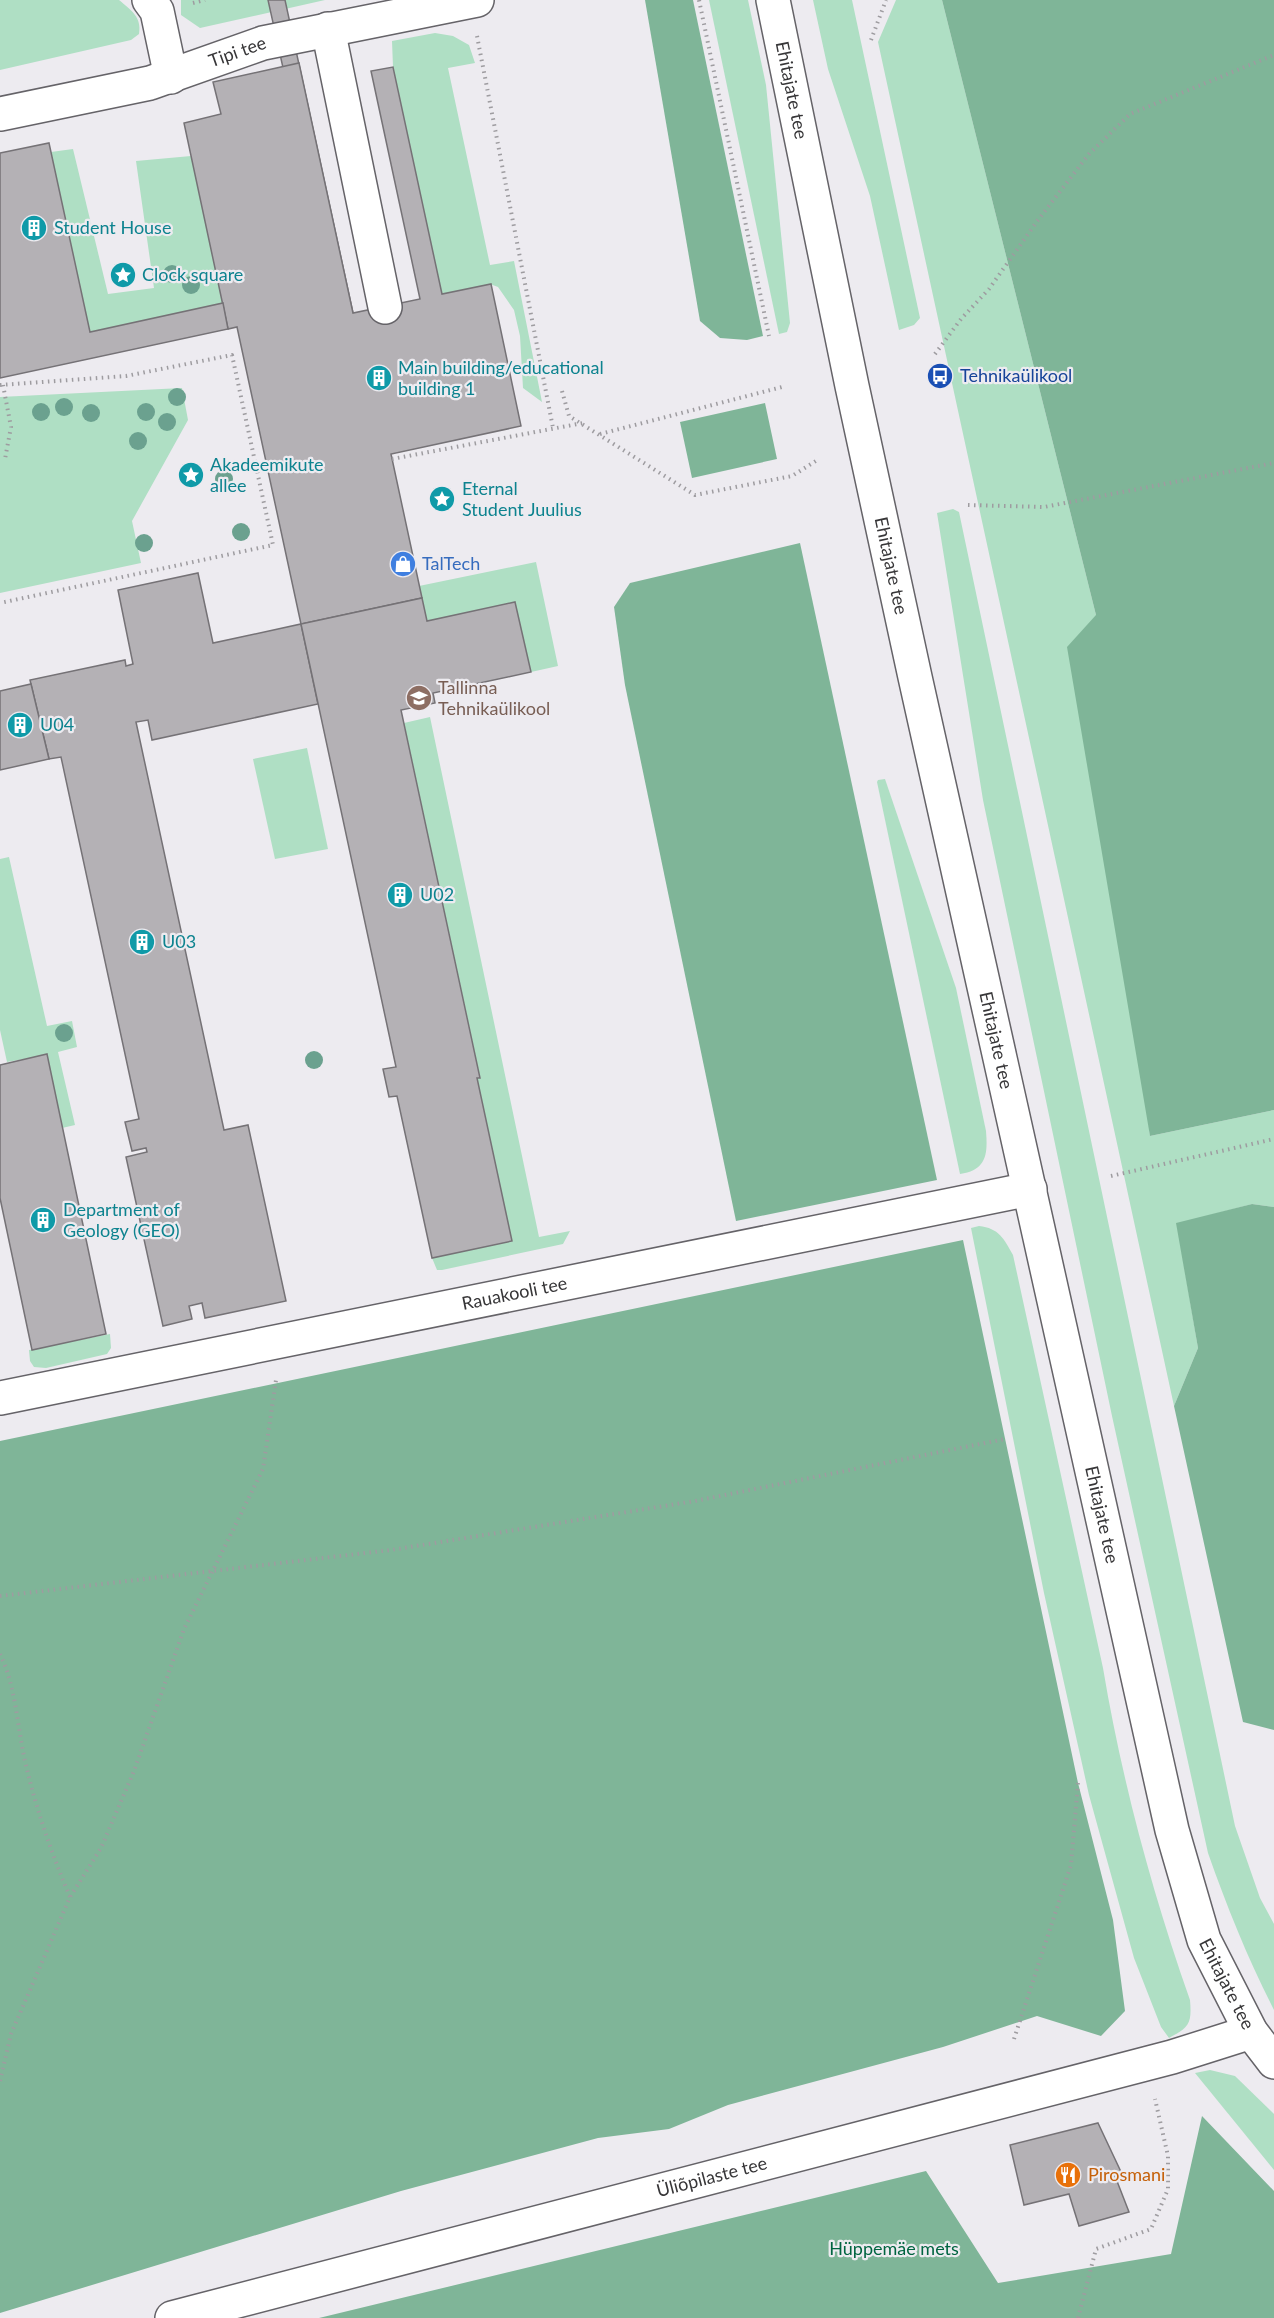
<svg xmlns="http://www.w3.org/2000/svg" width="1274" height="2318" font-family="Lato,sans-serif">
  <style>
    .green { fill: #afdfc4 }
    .forest { fill: #7fb598 }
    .building { fill: #b4b1b5; stroke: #757276; stroke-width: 1.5 }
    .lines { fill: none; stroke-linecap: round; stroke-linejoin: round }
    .minor-casing { stroke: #656368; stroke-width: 36 }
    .major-casing { stroke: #656368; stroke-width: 36 }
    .path { stroke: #9e9ca0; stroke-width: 4; stroke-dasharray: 1.5 4.5; stroke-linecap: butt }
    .minor { stroke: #fff; stroke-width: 33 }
    .major { stroke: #fff; stroke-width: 33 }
    .tree { fill: #6ba18f }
    .labels { text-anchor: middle; stroke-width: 4.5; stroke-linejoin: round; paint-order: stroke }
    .street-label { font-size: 18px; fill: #373638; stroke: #edebf0 }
    .culture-label { font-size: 18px; fill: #0d838f; stroke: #edebf0; text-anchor: start }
    .transit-label { font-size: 18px; fill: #164399; stroke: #edebf0; text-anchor: start }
    .shop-label { font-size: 18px; fill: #366cbe; stroke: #edebf0; text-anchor: start }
    .education-label { font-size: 18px; fill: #785e54; stroke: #edebf0; text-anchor: start }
    .food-label { font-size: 18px; fill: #c56008; stroke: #edebf0; text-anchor: start }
    .park-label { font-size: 18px; fill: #006440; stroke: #edebf0 }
  </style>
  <rect width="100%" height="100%" fill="#edebf0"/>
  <g class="green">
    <path d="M0 0H119C131 10 142 17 139 34L131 40 0 70Z"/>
    <polygon points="181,0 325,0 200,28 181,15"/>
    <polygon points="709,0 748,0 766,85 790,323 787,332 779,334"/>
    <polygon points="813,0 852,0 920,318 914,325 899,330 870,196 828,69"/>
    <polygon points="896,0 942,0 1096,615 1150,1136 1274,1110 1274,1207 1252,1204 1177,1224 1198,1348 1174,1406 878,42"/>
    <polygon points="435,33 453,36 469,45 475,63 448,68 490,265 514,261 542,402 523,388 520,336 514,310 498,287 490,284 442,294 393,67 392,41"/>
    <polygon points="73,149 108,294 154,288 136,161 191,156 223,303 90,332 51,152"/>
    <polygon points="182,388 188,420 132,521 141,563 0,593 0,397"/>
    <path d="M953 509 959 512 1235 1826 1260 1898 1274 1924V2010C1248 1959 1227 1907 1208 1853L1112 1416 983 800 937 513Z"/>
    <polygon points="536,562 558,666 531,672 515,602 427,621 419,586"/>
    <polygon points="430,717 539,1237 570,1231 563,1244 442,1270 437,1270 432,1258 512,1241 477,1078 480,1077 404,723"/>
    <polygon points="307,748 328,849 275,859 253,759"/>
    <path d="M885 779 956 988 986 1131C988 1155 986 1170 960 1174L877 782 878 780Z"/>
    <polygon points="9,857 47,1026 72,1021 77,1047 58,1052 75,1125 62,1128 47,1055 7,1062 0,1030 0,859"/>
    <path d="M979 1226C999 1228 1004 1239 1013 1255L1103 1668C1122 1781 1152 1892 1190 2000 1192 2024 1189 2027 1169 2038L1161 2027 1134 1958 1089 1795 1044 1593 971 1228Z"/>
    <polygon points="110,1334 111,1348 107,1354 46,1368 34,1367 30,1361 29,1350"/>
    <polygon points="1210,2070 1235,2076 1274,2114 1274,2170 1195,2073"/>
  </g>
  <g class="forest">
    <polygon points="645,0 693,0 763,336 747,340 720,338 700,321"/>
    <polygon points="942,0 1274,0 1274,1110 1150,1136 1067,647 1096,615"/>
    <polygon points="765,403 777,459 692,478 680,422"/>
    <polygon points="800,543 937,1180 736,1221 625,685 614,607 630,583"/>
    <polygon points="1252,1204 1274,1207 1274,1730 1243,1722 1174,1406 1198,1348 1176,1223"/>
    <polygon points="963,1240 1078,1783 1113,1920 1125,2011 1101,2036 1037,2016 943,2047 728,2105 669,2129 598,2138 401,2191 0,2313 0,1441"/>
    <polygon points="1202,2116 1274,2191 1274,2318 319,2318 926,2171 998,2283 1171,2254"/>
  </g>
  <g class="building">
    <polygon points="268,0 285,0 353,313 338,316"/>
    <polygon points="299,63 353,313 420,299 371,71 393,67 442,294 491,284 521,426 391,454 422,598 301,624 237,327 228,329 184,123 221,114 213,82"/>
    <polygon points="49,143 90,332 223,303 228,329 0,378 0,153"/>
    <polygon points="198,573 213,643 301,624 318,704 152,740 148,720 136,722 224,1130 248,1125 286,1301 205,1318 202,1303 189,1306 192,1319 163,1326 126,1157 147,1152 146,1148 132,1151 125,1122 139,1119 61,757 49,759 30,680 125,660 126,666 133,664 118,590"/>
    <polygon points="422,598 427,621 515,602 531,672 433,693 435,703 401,710 480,1078 477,1078 512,1241 432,1258 397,1096 389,1097 383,1069 396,1067 301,624"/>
    <polygon points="31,684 49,759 0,770 0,691"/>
    <polygon points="47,1054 106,1334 32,1350 0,1198 0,1065"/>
    <polygon points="1098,2123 1122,2174 1115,2176 1129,2212 1079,2226 1069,2194 1024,2205 1010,2145"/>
  </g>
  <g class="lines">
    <g class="minor-casing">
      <g id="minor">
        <polyline points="149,0 157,11 171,77"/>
        <polyline points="328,29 385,307"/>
        <path id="s1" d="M0 114 150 83 263 43 477 0"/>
        <path id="s2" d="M0 1398 1030 1189"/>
        <path id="s3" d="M172 2318 1172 2057 1251 2032"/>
      </g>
    </g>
    <g class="major-casing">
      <g id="major">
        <path id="s4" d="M773 0 852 386 915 677 1172 1830 1204 1940 1251 2032 1274 2062"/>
      </g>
    </g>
    <g class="path">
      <polyline points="699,0 769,336"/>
      <polyline points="193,3 205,0"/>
      <polyline points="477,36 553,428"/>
      <polyline points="871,40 886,0"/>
      <polyline points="935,354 961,319 989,289 1038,220 1089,154 1130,114 1274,55"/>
      <polyline points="0,385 126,376 232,355 273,545 0,603"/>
      <polyline points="3,385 11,427 5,459"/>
      <polyline points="562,391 569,416 695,495 792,476 819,459"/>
      <polyline points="600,434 782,387"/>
      <polyline points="392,459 583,423"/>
      <polyline points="968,505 1044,507 1274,463"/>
      <polyline points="1111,1176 1274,1139"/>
      <polyline points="0,1596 391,1550 695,1501 1005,1439"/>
      <path d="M0 1654C16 1687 17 1725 25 1761 36 1809 51 1852 70 1897"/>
      <polyline points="1014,2039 1071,1865 1078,1783"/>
      <polyline points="0,2081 11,2034 70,1897 101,1848 134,1771 184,1629 263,1469 276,1380"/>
      <polyline points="1078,2318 1096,2249 1151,2229 1168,2189 1168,2156 1155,2099"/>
    </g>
    <use href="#minor" class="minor"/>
    <use href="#major" class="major"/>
  </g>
  <g class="tree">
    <circle cx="172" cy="274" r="9"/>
    <circle cx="191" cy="285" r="9"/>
    <circle cx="177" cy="397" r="9"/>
    <circle cx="64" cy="407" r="9"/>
    <circle cx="41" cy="412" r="9"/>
    <circle cx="146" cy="412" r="9"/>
    <circle cx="91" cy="413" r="9"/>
    <circle cx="167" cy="422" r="9"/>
    <circle cx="138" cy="441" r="9"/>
    <circle cx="224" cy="479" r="9"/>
    <circle cx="241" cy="532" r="9"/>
    <circle cx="144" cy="543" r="9"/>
    <circle cx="64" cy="1033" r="9"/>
    <circle cx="314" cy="1060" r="9"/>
  </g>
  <defs>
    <g id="building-disc" transform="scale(1.35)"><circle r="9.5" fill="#0f9aa8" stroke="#edebf0"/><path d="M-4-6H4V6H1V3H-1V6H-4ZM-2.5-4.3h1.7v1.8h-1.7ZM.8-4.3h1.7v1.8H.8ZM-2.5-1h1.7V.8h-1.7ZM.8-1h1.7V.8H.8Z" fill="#fff"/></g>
    <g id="sight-disc" transform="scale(1.35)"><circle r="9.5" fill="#0f9aa8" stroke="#edebf0"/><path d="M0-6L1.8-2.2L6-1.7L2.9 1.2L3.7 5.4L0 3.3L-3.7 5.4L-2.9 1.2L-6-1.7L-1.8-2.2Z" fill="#fff"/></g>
    <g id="bus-disc" transform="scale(1.35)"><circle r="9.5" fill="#1a4fb4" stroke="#edebf0"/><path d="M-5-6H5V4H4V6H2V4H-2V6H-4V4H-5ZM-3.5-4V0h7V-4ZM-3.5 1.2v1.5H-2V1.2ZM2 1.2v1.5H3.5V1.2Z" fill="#fff"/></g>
    <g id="shop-disc" transform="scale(1.35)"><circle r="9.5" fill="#3f7fe0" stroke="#edebf0"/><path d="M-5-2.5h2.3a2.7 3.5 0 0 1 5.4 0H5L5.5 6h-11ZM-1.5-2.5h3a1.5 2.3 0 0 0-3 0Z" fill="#fff"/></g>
    <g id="university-disc" transform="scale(1.35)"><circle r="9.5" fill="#8d6e63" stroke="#edebf0"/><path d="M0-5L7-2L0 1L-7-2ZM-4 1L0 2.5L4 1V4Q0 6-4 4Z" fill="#fff"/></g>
    <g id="restaurant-disc" transform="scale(1.35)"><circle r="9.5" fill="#e8710a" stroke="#edebf0"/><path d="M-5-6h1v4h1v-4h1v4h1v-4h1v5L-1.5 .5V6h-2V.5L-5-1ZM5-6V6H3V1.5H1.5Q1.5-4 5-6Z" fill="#fff"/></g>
  </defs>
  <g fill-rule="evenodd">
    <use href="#building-disc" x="34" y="228"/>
    <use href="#sight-disc" x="123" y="275"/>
    <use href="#bus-disc" x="940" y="376"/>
    <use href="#building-disc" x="379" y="378"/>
    <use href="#sight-disc" x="191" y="475"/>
    <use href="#sight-disc" x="442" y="499"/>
    <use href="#shop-disc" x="403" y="564"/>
    <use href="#university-disc" x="419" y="698"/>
    <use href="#building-disc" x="20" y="725"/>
    <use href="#building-disc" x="400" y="895"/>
    <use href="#building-disc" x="142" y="942"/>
    <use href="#building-disc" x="43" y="1220"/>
    <use href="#restaurant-disc" x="1068" y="2175"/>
  </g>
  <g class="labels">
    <g class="street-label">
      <text dy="6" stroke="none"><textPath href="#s1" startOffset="246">Tipi tee</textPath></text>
      <text dy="6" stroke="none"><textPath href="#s4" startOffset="92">Ehitajate tee</textPath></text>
      <text dy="6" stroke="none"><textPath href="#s4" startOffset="578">Ehitajate tee</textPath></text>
      <text dy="6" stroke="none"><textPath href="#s4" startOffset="1064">Ehitajate tee</textPath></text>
      <text dy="6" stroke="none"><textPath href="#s2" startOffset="525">Rauakooli tee</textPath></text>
      <text dy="6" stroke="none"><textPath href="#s4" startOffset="1550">Ehitajate tee</textPath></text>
      <text dy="6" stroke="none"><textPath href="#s4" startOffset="2037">Ehitajate tee</textPath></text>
      <text dy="6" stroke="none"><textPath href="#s3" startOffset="558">Üliõpilaste tee</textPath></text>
    </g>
    <g class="culture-label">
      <text x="54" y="234">Student House</text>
      <text x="142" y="281">Clock square</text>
      <text x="398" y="374">Main building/educational<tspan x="398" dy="21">building 1</tspan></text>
      <text x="210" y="471">Akadeemikute<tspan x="210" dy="21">allee</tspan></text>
      <text x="462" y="495">Eternal<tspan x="462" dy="21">Student Juulius</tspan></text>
      <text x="40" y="731">U04</text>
      <text x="420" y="901">U02</text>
      <text x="162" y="948">U03</text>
      <text x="63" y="1216">Department of<tspan x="63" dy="21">Geology (GEO)</tspan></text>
    </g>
    <g class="transit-label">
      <text x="960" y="382">Tehnikaülikool</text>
    </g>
    <g class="shop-label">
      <text x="422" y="570">TalTech</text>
    </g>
    <g class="education-label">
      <text x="438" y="694">Tallinna<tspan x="438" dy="21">Tehnikaülikool</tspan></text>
    </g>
    <g class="food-label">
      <text x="1088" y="2181">Pirosmani</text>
    </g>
    <g class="park-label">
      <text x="894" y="2255">Hüppemäe mets</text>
    </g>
  </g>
</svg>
